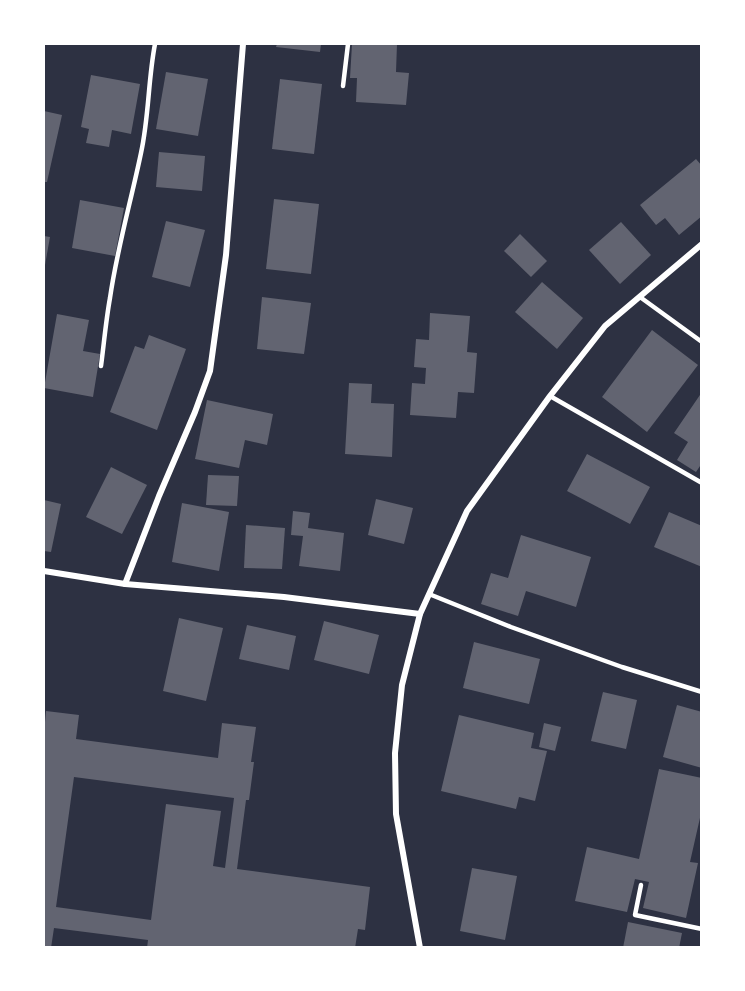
<svg xmlns="http://www.w3.org/2000/svg" width="745" height="991" font-family="Lato,sans-serif">
  <style>
    .building { fill: #626471; fill-rule: evenodd }
    .lines { fill: none; stroke-linecap: round; stroke-linejoin: round }
    .service { stroke: #fff; stroke-width: 4.5 }
    .minor { stroke: #fff; stroke-width: 6 }
  </style>
  <rect width="100%" height="100%" fill="#2d3142"/>
  <g class="building">
    <polygon points="277,44 321,44 320,52 276,47"/>
    <polygon points="352,44 397,44 396,72 409,73 406,105 356,102 357,78 350,78"/>
    <polygon points="166,72 208,79 198,136 156,129"/>
    <polygon points="91,75 140,84 131,134 112,130 109,147 86,143 89,129 81,127"/>
    <polygon points="280,79 322,84 314,154 272,149"/>
    <polygon points="44,111 62,115 47,182 44,182"/>
    <polygon points="159,152 205,156 202,191 156,187"/>
    <polygon points="696,159 702,166 702,216 679,235 665,218 656,225 640,205"/>
    <polygon points="274,199 319,204 311,274 266,269"/>
    <polygon points="80,200 124,208 115,256 72,248"/>
    <polygon points="166,221 205,230 190,287 152,277"/>
    <polygon points="621,222 651,255 620,284 589,250"/>
    <polygon points="520,234 547,261 531,277 504,251"/>
    <polygon points="44,236 50,237 45,265 44,265"/>
    <polygon points="542,282 583,318 557,349 515,312"/>
    <polygon points="262,297 311,303 304,354 257,349"/>
    <polygon points="430,313 470,316 467,352 477,353 474,393 458,392 456,418 410,415 412,383 425,384 426,368 414,367 416,339 429,340"/>
    <polygon points="57,314 89,320 83,351 100,354 93,397 44,388"/>
    <polygon points="652,330 698,365 647,432 602,397"/>
    <polygon points="149,335 186,349 157,430 110,412 135,346 144,349"/>
    <polygon points="349,383 372,384 371,403 394,404 392,457 345,454"/>
    <polygon points="702,392 702,463 696,472 677,460 688,442 674,433"/>
    <polygon points="207,400 273,414 267,445 245,440 239,468 195,459"/>
    <polygon points="587,454 650,487 630,524 567,491"/>
    <polygon points="111,467 147,485 122,534 86,517"/>
    <polygon points="208,475 239,476 237,506 206,505"/>
    <polygon points="376,499 413,508 404,544 368,535"/>
    <polygon points="44,500 61,504 51,552 44,551"/>
    <polygon points="182,503 229,512 219,571 172,562"/>
    <polygon points="293,511 310,513 308,528 344,533 340,571 299,566 303,536 291,535"/>
    <polygon points="669,512 702,526 702,567 654,547"/>
    <polygon points="246,525 285,528 282,569 244,568"/>
    <polygon points="521,535 591,557 576,607 526,591 518,616 481,604 491,573 508,578"/>
    <polygon points="179,618 223,628 206,701 163,691"/>
    <polygon points="324,621 379,635 369,674 314,660"/>
    <polygon points="247,625 296,636 289,670 239,659"/>
    <polygon points="474,642 540,659 529,704 463,688"/>
    <polygon points="603,692 637,700 626,749 591,741"/>
    <polygon points="677,705 702,712 702,768 663,757"/>
    <path d="M46 711 79 715 76 739 218 758 222 723 256 727 251 762H254L249 800H246L237 869 370 887 365 930 358 929 355 948H147L148 940 54 928 51 948H44V733ZM74 777 234 798 225 868 213 866 221 811 166 804 151 920 56 907Z"/>
    <polygon points="459,715 534,733 531,748 547,751 535,801 519,797 516,809 441,791"/>
    <polygon points="544,723 561,727 555,751 539,747"/>
    <polygon points="659,769 702,778 702,809 690,862 698,863 686,918 643,908 649,882 635,879 627,912 575,901 587,847 639,859"/>
    <polygon points="472,868 517,876 505,940 460,931"/>
    <polygon points="628,922 682,933 679,948 623,948"/>
  </g>
  <g class="lines">
    <g class="service">
      <polyline points="343,86 348,44"/>
      <polyline points="640,297 702,342"/>
      <path d="M101 366C104 343 106 320 110 298 117 249 131 201 141 153 149 117 148 80 155 44"/>
      <polyline points="550,396 702,483"/>
      <polyline points="429,594 511,627 622,667 702,692"/>
      <polyline points="641,885 635,915 702,929"/>
    </g>
    <g class="minor">
      <polyline points="44,571 125,584 284,597 420,614"/>
      <polyline points="125,584 159,496 195,412 210,371 226,255 243,44"/>
      <polyline points="420,948 396,814 395,753 402,685 420,614 467,511 550,396 605,326 702,244"/>
    </g>
  </g>
  <rect width="745" height="991" fill="none" stroke="#ffffff" stroke-width="90"/>
</svg>
